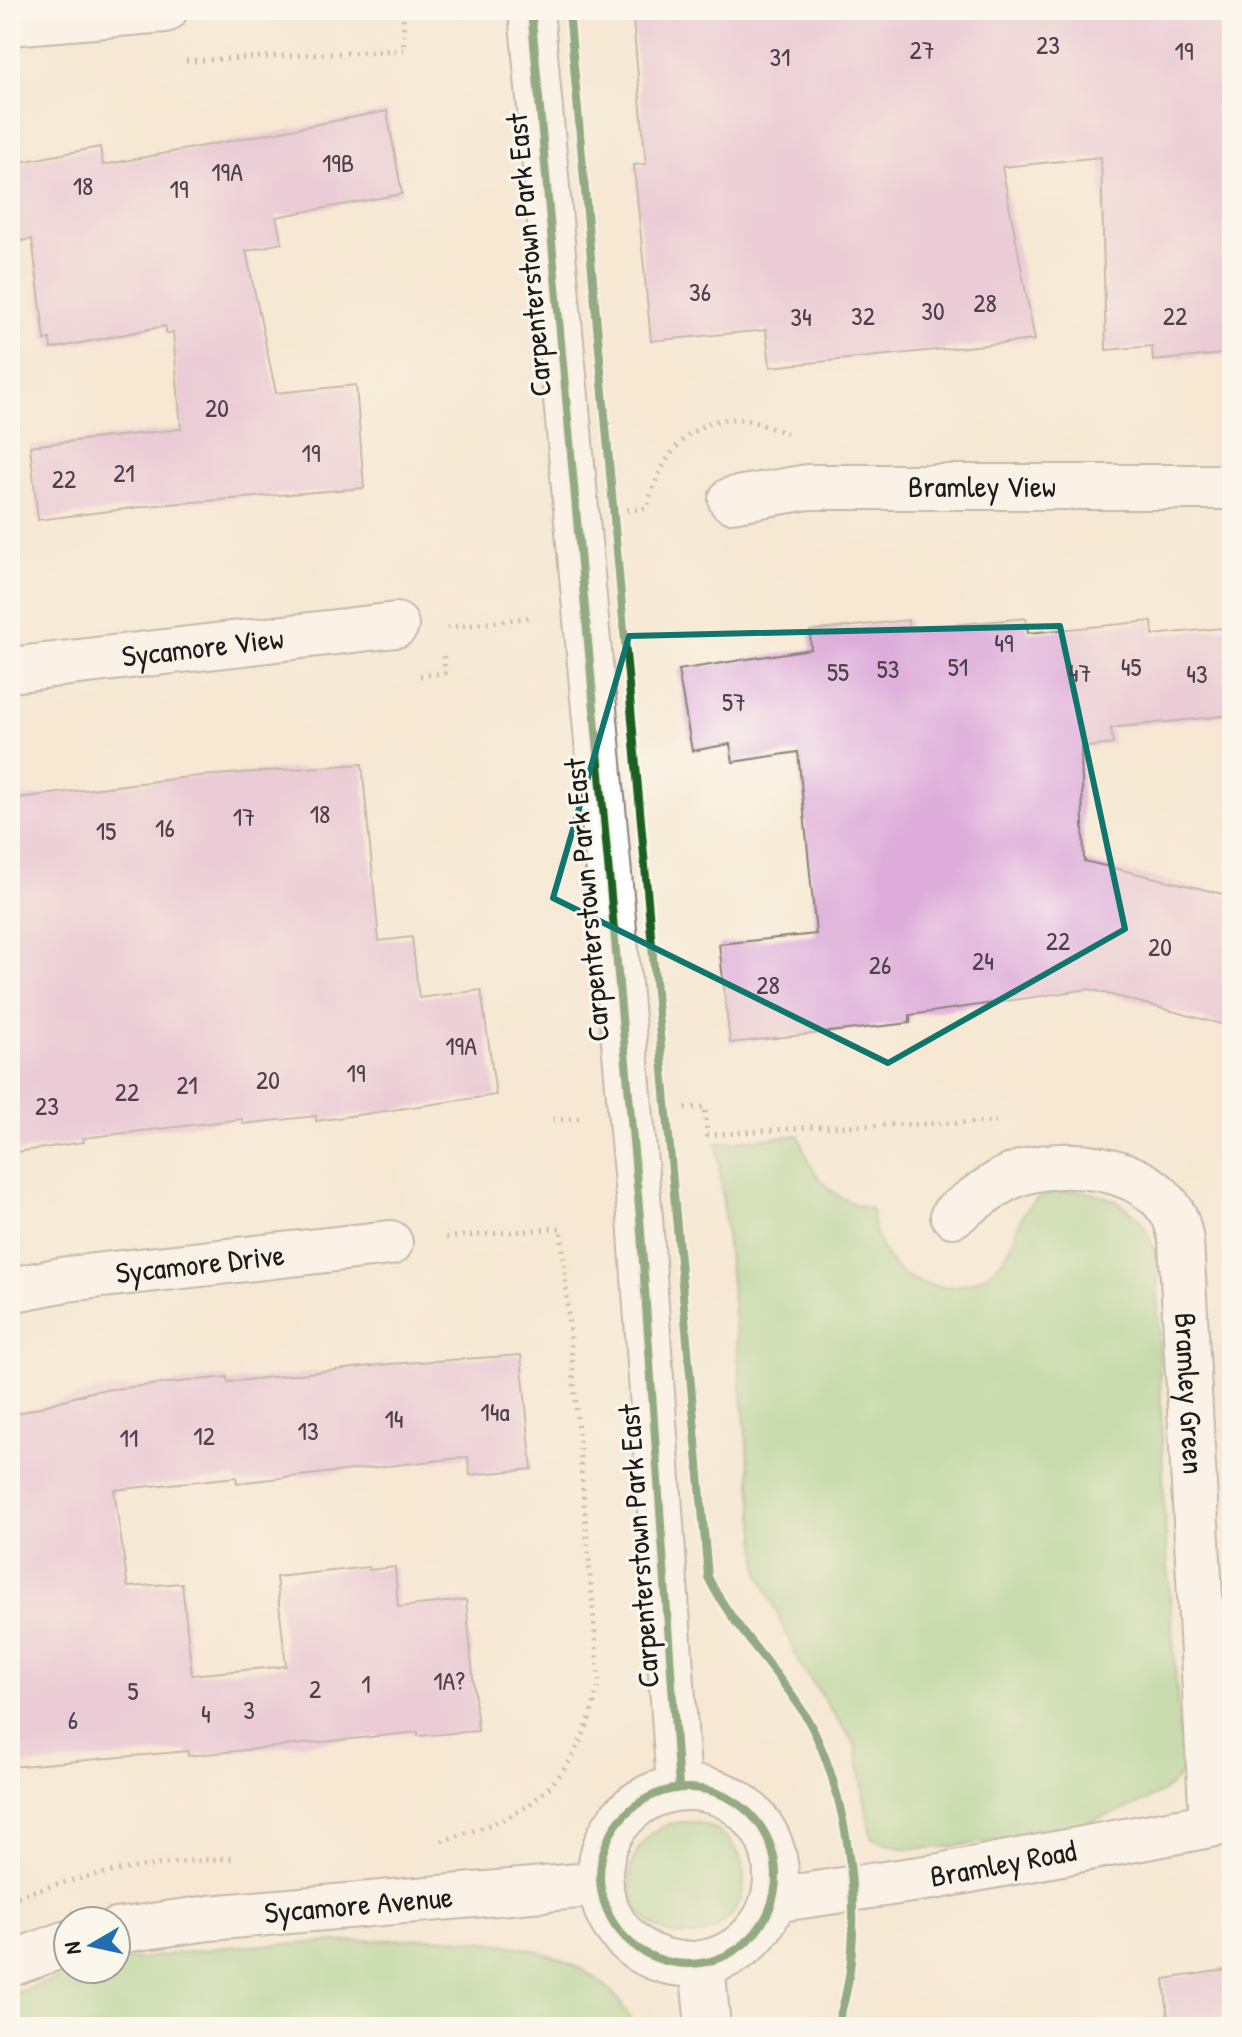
<svg xmlns="http://www.w3.org/2000/svg" width="1242" height="2037" font-family="'Patrick Hand',sans-serif">
  <style>
    .green { fill: #93cd80; stroke: #58744e; stroke-width: 2 }
    .building { fill: #ddacda }
    .lines { fill: none; stroke-linecap: round; stroke-linejoin: round }
    .minor-casing { stroke: #898278; stroke-width: 48 }
    .path { stroke: #898278; stroke-width: 5; stroke-dasharray: 2 6; stroke-linecap: butt }
    .minor { stroke: #fff; stroke-width: 44 }
    .cycleway-casing { stroke: #fbf7ec; stroke-width: 13 }
    .cycleway { stroke: #1b5e20; stroke-width: 8 }
    .marked { fill: none; stroke: #0f766e; stroke-width: 6; stroke-linejoin: round }
    .labels { text-anchor: middle; stroke-width: 6; stroke-linejoin: round; paint-order: stroke }
    .number-label { font-size: 26px; fill: #4c404c }
    .street-label { font-size: 30px; fill: #1c1c1c; stroke: #fbf7ec }
  </style>
  <rect width="100%" height="100%" fill="#fbf7ec"/>
  <filter id="ink" filterUnits="userSpaceOnUse"><feTurbulence type="fractalNoise" baseFrequency=".0125" numOctaves="2"/><feDisplacementMap in="SourceGraphic" scale="16" xChannelSelector="R" yChannelSelector="G"/><feConvolveMatrix kernelMatrix="1 2 1 2 8 2 1 2 1" color-interpolation-filters="sRGB"/></filter>
  <filter id="wash" filterUnits="userSpaceOnUse"><feTurbulence type="fractalNoise" baseFrequency=".006" numOctaves="4" result="noise"/><feDisplacementMap in="SourceGraphic" scale="32" xChannelSelector="R" yChannelSelector="G"/><feGaussianBlur stdDeviation="1.8" result="paint"/><feColorMatrix in="noise" values="0 0 0 0 0 0 0 0 0 0 0 0 0 0 0 0 0 1.4 0 .05"/><feComposite in="paint" operator="in"/></filter>
  <g filter="url(#wash)">
    <rect width="100%" height="100%" fill="#f6e8d3"/>
    <g class="green">
      <path d="M799 1135C810 1175 831 1200 872 1209 872 1231 883 1260 902 1273 938 1298 991 1288 1011 1246 1017 1232 1020 1213 1032 1203 1058 1181 1112 1191 1134 1214 1148 1227 1153 1245 1157 1263L1164 1509 1182 1770C1165 1820 956 1852 906 1848 892 1847 883 1843 871 1837L856 1746 799 1663 760 1574 717 1143Z"/>
      <circle cx="687" cy="1879" r="57"/>
      <path d="M425 1938C488 1940 563 1945 611 1991 621 2000 628 2016 635 2027H10V1995L84 1969H116V1962L226 1947Z"/>
    </g>
    <g id="blocks">
      <g class="building">
        <polygon points="632,10 1232,10 1232,353 1153,361 1152,346 1106,350 1101,157 1002,167 1035,340 770,367 766,330 651,341 634,165 646,164"/>
        <polygon points="387,111 402,194 276,217 282,243 246,251 276,393 356,385 364,488 157,505 38,520 30,446 181,429 173,332 167,334 165,326 51,349 50,339 45,340 32,239 16,242 10,206 10,164 100,147 103,165"/>
        <polygon points="1026,618 1028,633 1152,621 1153,635 1232,627 1232,715 1111,728 1113,744 1081,748 1084,861 1232,896 1232,1027 1089,989 910,1015 910,1023 730,1043 719,944 816,934 798,752 733,762 730,744 692,751 678,670 811,649 810,631 908,620 909,629"/>
        <polygon points="362,764 379,941 412,937 419,998 481,990 496,1095 316,1121 316,1116 243,1124 242,1119 83,1138 84,1142 10,1153 10,799 189,777"/>
        <polygon points="521,1355 532,1469 470,1475 468,1457 237,1483 236,1477 114,1490 128,1587 182,1583 192,1675 286,1666 276,1577 369,1567 369,1570 395,1567 398,1607 466,1600 478,1731 418,1736 418,1732 188,1756 188,1751 10,1767 10,1416 94,1391 227,1377 228,1382 390,1364"/>
        <polygon points="1232,1969 1232,2027 1169,2027 1164,1979"/>
      </g>
    </g>
  </g>
  <g filter="url(#ink)">
    <use href="#blocks" fill-opacity="0" stroke="#898278" stroke-width="2"/>
    <g class="lines">
      <g class="minor-casing">
        <g id="minor">
          <polyline points="531,10 640,1218 679,1787"/>
          <polyline points="10,23 165,10"/>
          <path id="s1" d="M731 500 808 487H1232"/>
          <path id="s2" d="M10 670 396 625"/>
          <path id="s3" d="M953 1215C971 1202 990 1186 1010 1177 1058 1155 1148 1164 1174 1216 1178 1223 1179 1233 1181 1240L1212 1823"/>
          <path id="s4" d="M10 1290 67 1279 390 1243"/>
          <circle cx="688" cy="1876" r="88"/>
          <path id="s5" d="M774 1900 939 1876 1232 1821"/>
          <path id="s6" d="M116 1931 209 1918 601 1884"/>
          <polyline points="10,1964 68,1943"/>
          <polyline points="702,1964 708,2027"/>
        </g>
      </g>
      <g class="path">
        <polyline points="186,61 404,50 403,10"/>
        <path d="M627 510 647 508C658 464 686 416 739 419 755 420 771 429 787 433"/>
        <polyline points="447,628 533,617"/>
        <polyline points="420,676 445,673 443,652"/>
        <polyline points="685,1108 705,1107 707,1135 813,1127 996,1122"/>
        <polyline points="553,1120 580,1118"/>
        <path d="M442 1841C468 1832 499 1824 522 1809 567 1781 590 1731 599 1681L561 1228 442 1238"/>
        <path d="M10 1899C88 1872 151 1863 233 1858"/>
      </g>
      <use href="#minor" class="minor"/>
      <g class="cycleway-casing">
        <g id="cycleway">
          <polyline points="531,10 640,1218 679,1787"/>
          <path d="M569 10 708 1577C730 1623 772 1664 800 1707 851 1784 870 1940 836 2027"/>
          <circle cx="688" cy="1876" r="88"/>
        </g>
      </g>
      <use href="#cycleway" class="cycleway"/>
    </g>
  </g>
  <path d="M0 0H1242V2037H0ZM1060 626 1125 929 888 1063 553 898 629 636Z" fill="#f6e8d3" fill-opacity=".55" fill-rule="evenodd"/>
  <path class="marked" d="M1060 626 1125 929 888 1063 553 898 629 636Z"/>
  <g class="labels">
    <g class="number-label">
      <text x="1048" y="54">23</text>
      <text x="922" y="59">27</text>
      <text x="1184" y="60">19</text>
      <text x="780" y="66">31</text>
      <text x="338" y="172">19B</text>
      <text x="227" y="181">19A</text>
      <text x="83" y="195">18</text>
      <text x="179" y="198">19</text>
      <text x="700" y="301">36</text>
      <text x="985" y="312">28</text>
      <text x="933" y="320">30</text>
      <text x="863" y="325">32</text>
      <text x="1175" y="325">22</text>
      <text x="801" y="326">34</text>
      <text x="217" y="417">20</text>
      <text x="311" y="462">19</text>
      <text x="124" y="482">21</text>
      <text x="64" y="488">22</text>
      <text x="1004" y="652">49</text>
      <text x="958" y="676">51</text>
      <text x="1131" y="676">45</text>
      <text x="888" y="678">53</text>
      <text x="838" y="681">55</text>
      <text x="1080" y="682">47</text>
      <text x="1197" y="683">43</text>
      <text x="734" y="711">57</text>
      <text x="320" y="823">18</text>
      <text x="244" y="826">17</text>
      <text x="165" y="837">16</text>
      <text x="106" y="840">15</text>
      <text x="1058" y="950">22</text>
      <text x="1160" y="956">20</text>
      <text x="983" y="970">24</text>
      <text x="880" y="974">26</text>
      <text x="768" y="994">28</text>
      <text x="461" y="1055">19A</text>
      <text x="356" y="1082">19</text>
      <text x="268" y="1089">20</text>
      <text x="187" y="1094">21</text>
      <text x="127" y="1101">22</text>
      <text x="47" y="1115">23</text>
      <text x="495" y="1421">14a</text>
      <text x="394" y="1428">14</text>
      <text x="308" y="1440">13</text>
      <text x="204" y="1445">12</text>
      <text x="129" y="1447">11</text>
      <text x="449" y="1690">1A?</text>
      <text x="366" y="1693">1</text>
      <text x="315" y="1698">2</text>
      <text x="133" y="1700">5</text>
      <text x="249" y="1719">3</text>
      <text x="206" y="1723">4</text>
      <text x="73" y="1729">6</text>
    </g>
    <g class="street-label">
      <text transform="translate(529 255) rotate(-95)" y="10">Carpenterstown Park East</text>
      <text dy="10" stroke="none"><textPath href="#s1" startOffset="252">Bramley View</textPath></text>
      <text dy="10" stroke="none"><textPath href="#s2" startOffset="194">Sycamore View</textPath></text>
      <text transform="translate(587 900) rotate(-95)" y="10">Carpenterstown Park East</text>
      <text dy="10" stroke="none"><textPath href="#s4" startOffset="192">Sycamore Drive</textPath></text>
      <text dy="10" stroke="none"><textPath href="#s3" startOffset="430">Bramley Green</textPath></text>
      <text transform="translate(639 1546) rotate(-94)" y="10">Carpenterstown Park East</text>
      <text dy="10" stroke="none"><textPath href="#s5" startOffset="232">Bramley Road</textPath></text>
      <text dy="10" stroke="none"><textPath href="#s6" startOffset="244">Sycamore Avenue</textPath></text>
    </g>
  </g>
  <rect width="1242" height="2037" fill="none" stroke="#fbf7ec" stroke-width="40"/>
  <g transform="translate(92 1945) rotate(261)"><circle r="38" fill="#fbf7ec" stroke="#a29f99" stroke-width="2"/>
  <path d="M0-6L14 30L0 20L-14 30Z" fill="#1f6fb2"/>
  <text y="-12" font-size="22" font-weight="bold" text-anchor="middle" fill="#1c1c1c">N</text>
  </g>
</svg>
